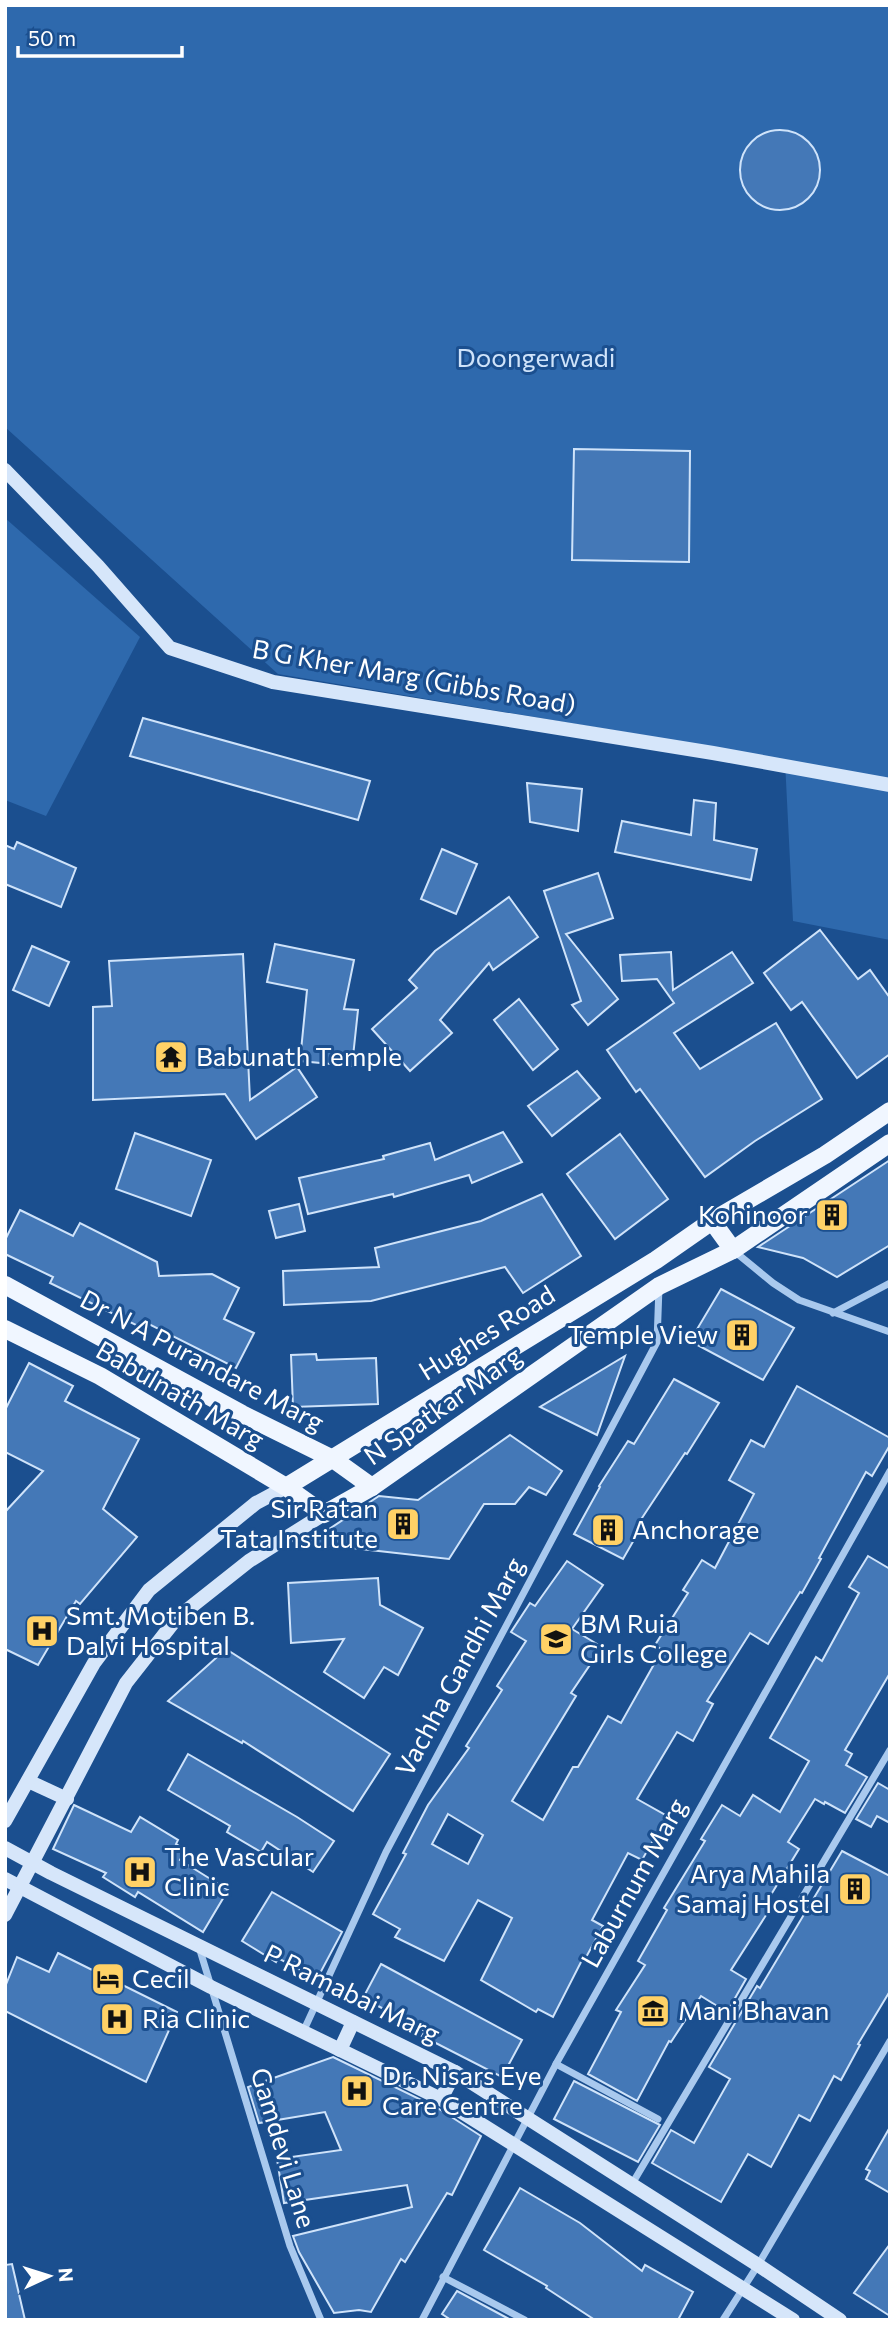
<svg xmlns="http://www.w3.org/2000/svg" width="895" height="2325" font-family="Commissioner,sans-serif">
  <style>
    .green { fill: #2e69ad }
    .building { fill: #4478b7; stroke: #cfe3fa; stroke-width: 2; fill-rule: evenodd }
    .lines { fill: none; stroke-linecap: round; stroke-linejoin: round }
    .street { stroke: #a9c9ee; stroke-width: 7 }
    .secondary { stroke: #d6e6fa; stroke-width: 14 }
    .primary { stroke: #f0f6ff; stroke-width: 18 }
    .labels { text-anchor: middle; stroke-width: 6; stroke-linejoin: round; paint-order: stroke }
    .park-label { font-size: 26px; fill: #cfe3fa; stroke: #1b4f8f }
    .street-label { font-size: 26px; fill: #fff; stroke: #1b4f8f }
    .poi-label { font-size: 26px; fill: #fff; stroke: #1b4f8f; text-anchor: start }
  </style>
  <rect width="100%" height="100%" fill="#1b4f8f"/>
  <g class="green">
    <polygon points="5,5 890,5 890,940 793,921 785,761 695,744 278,674 5,427"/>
    <polygon points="5,518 140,637 46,816 5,800"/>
  </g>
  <g class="building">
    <circle cx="780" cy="170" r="40"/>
    <polygon points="574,449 690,451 689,562 572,560"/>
    <polygon points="143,718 370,781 358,820 130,756"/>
    <polygon points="527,783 582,789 578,831 530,822"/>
    <polygon points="694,800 716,803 714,840 757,849 751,880 615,852 622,821 691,835"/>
    <polygon points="17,842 76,868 61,907 5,884 5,845 14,849"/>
    <polygon points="442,849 477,864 456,914 421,899"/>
    <polygon points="598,873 613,918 566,934 618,999 588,1025 572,1005 581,1001 544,891"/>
    <polygon points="509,897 538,937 493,970 489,963 440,1020 452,1033 410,1071 372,1029 417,988 409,980 435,951"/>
    <polygon points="820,930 858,979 870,970 890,998 890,1054 857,1078 802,1002 791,1010 764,973"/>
    <polygon points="275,944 354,960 344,1009 358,1010 352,1066 300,1061 307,990 267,982"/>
    <polygon points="32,946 69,962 49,1006 13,990"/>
    <polygon points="671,952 673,990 732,952 753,983 674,1033 700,1069 776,1023 822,1099 755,1141 705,1177 640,1089 636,1092 607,1050 674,1003 657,979 622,981 620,955"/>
    <polygon points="243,954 250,1100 297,1067 317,1097 256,1139 225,1094 93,1100 93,1007 112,1006 109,961"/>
    <polygon points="519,999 558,1049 533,1070 494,1020"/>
    <polygon points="577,1071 600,1098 552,1136 528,1106"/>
    <polygon points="503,1132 522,1162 472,1183 469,1175 394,1197 393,1194 308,1214 299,1178 384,1159 383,1156 430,1143 435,1160"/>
    <polygon points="135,1133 211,1160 191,1216 116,1189"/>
    <polygon points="620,1134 668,1199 615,1239 567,1174"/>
    <polygon points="890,1160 890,1245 837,1277 803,1258 758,1247"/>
    <polygon points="542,1194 581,1256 523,1293 505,1267 371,1301 284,1305 283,1271 379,1267 375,1248 481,1221"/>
    <polygon points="299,1204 305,1231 276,1238 269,1211"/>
    <polygon points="20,1210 73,1236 80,1223 157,1262 159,1276 212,1274 239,1288 224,1319 254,1333 236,1368 143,1321 140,1327 50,1283 53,1277 5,1254 5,1240"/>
    <polygon points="721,1289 794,1328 763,1380 690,1341"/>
    <polygon points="316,1354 317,1360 376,1358 378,1404 293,1407 291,1355"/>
    <polygon points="625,1356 597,1435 540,1407"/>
    <polygon points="29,1363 73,1386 65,1401 139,1439 103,1509 137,1537 80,1604 76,1601 38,1665 5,1649 5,1512 43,1471 5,1452 5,1410"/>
    <polygon points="674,1379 719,1403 687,1454 685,1453 638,1524 642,1526 623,1559 574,1534 600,1487 599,1486 628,1441 634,1444"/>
    <path d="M797 1386 890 1438V1445L872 1476 866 1472 819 1558 821 1559 802 1593 800 1592 768 1644 750 1633 707 1701 713 1704 693 1741 677 1732 637 1799 667 1816 642 1860 628 1853 592 1920 603 1926 584 1961 582 1960 553 2017 538 2009 536 2012 481 1980 512 1918 478 1900 444 1961 395 1937 400 1929 373 1914 406 1854 403 1853 428 1805 469 1748 466 1746 502 1690 497 1686 526 1641 511 1632 530 1603 535 1606 567 1561 603 1585 572 1629 602 1647 571 1693 576 1696 512 1801 543 1820 573 1767H578L608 1716 621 1723 662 1650 655 1645 688 1593 683 1590 702 1560 715 1568 754 1494 729 1480 751 1440 764 1447ZM448 1814 483 1835 468 1864 432 1844Z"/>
    <polygon points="510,1435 562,1471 546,1495 529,1487 515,1504 484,1504 449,1559 308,1543 379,1496 418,1500"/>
    <polygon points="868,1556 890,1569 890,1673 845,1750 852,1754 846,1765 867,1777 845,1813 825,1802 824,1804 815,1799 788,1842 799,1849 764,1906 770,1909 731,1970 746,1979 727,2012 701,1996 671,2042 669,2041 637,2101 588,2074 621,2012 616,2010 645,1965 638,1961 667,1910 664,1908 705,1841 701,1839 722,1805 740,1816 753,1795 780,1812 809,1761 770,1738 816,1657 822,1661 859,1593 849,1587"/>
    <polygon points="378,1578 380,1605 423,1628 398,1675 384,1667 364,1698 324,1672 344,1639 291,1643 288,1583"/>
    <polygon points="226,1649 390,1754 353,1811 243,1741 242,1743 168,1701"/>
    <polygon points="188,1754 297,1817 334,1841 313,1872 267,1842 261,1852 227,1832 230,1826 168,1790"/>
    <polygon points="878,1783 890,1790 890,1823 877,1816 871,1827 856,1819"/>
    <polygon points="74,1805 131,1832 140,1817 178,1840 176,1844 186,1850 180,1860 228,1890 203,1932 138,1892 135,1897 103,1877 106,1873 53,1849"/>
    <polygon points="842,1851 890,1876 890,1991 858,2044 860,2045 841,2080 834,2076 810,2121 799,2115 771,2167 748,2154 721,2202 652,2163 671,2130 694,2143 730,2079 709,2067 757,1986 760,1988"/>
    <polygon points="272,1892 342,1932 317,1979 278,1958 276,1962 242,1941"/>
    <polygon points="58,1953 177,2012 146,2082 5,2011 5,1987 17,1957 49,1972"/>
    <polygon points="381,1964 522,2040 502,2077 422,2036 425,2031 363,1998"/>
    <polygon points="333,2057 436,2107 481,2136 452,2195 447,2193 405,2262 401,2259 371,2312 359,2310 334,2313 299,2252 293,2236 412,2207 407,2185 284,2203 277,2159 341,2150 325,2112 259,2123 248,2087"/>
    <polygon points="574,2081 660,2125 638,2162 554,2119"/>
    <polygon points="890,2127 890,2193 866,2179 870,2171 866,2169"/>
    <polygon points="520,2188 580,2223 642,2271 645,2265 693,2292 678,2320 595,2320 546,2288 547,2286 484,2250"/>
    <polygon points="890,2244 890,2316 854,2293"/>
    <polygon points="12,2264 25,2320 5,2320 5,2265"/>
    <polygon points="457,2291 509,2319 511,2320 451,2320 442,2314"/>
  </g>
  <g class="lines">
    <g class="street">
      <polyline points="734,1251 773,1283 799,1300 890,1332"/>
      <polyline points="833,1313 890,1283"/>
      <polyline points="199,1947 290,2246 321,2320"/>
      <polyline points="303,2032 386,1852 657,1342 659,1287"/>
      <polyline points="556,2064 658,2119"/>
      <polyline points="632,2184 890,1750"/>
      <polyline points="443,2277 525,2320"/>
      <polyline points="422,2320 556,2064 890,1471"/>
      <polyline points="723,2320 758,2265 890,2041"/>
    </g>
    <g class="secondary">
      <polyline points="5,470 98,566 170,648 273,682 713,753 890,785"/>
      <polyline points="28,1781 67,1799"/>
      <polyline points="5,1821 94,1663 149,1590 256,1503 286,1487"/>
      <polyline points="5,1848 51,1873 455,2072 758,2265 840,2320"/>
      <polyline points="5,1879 211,1987 441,2099 793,2320"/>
      <polyline points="5,1915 126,1683 177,1618 249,1561 324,1514"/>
      <polyline points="340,2050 353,2022"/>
      <polyline points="441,2099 455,2072"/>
    </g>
    <g class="primary">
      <polyline points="712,1221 733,1250"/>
      <polyline points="5,1285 242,1414 333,1459 372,1487"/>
      <polyline points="5,1329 100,1376 286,1487 324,1514 372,1487 659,1286 733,1250 890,1143"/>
      <polyline points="286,1487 656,1260 712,1221 825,1155 890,1111"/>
    </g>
  </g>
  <defs>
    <g id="temple-square" transform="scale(1.75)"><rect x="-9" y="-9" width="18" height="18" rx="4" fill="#ffd166" stroke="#1b4f8f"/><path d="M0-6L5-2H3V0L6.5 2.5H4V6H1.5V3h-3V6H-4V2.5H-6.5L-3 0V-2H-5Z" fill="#111"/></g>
    <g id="building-square" transform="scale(1.75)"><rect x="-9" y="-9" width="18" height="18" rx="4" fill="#ffd166" stroke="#1b4f8f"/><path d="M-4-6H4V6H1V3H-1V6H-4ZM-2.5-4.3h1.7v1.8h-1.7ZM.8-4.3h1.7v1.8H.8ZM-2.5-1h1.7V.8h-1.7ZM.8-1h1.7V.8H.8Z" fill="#111"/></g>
    <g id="hospital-square" transform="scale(1.75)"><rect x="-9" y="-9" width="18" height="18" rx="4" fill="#ffd166" stroke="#1b4f8f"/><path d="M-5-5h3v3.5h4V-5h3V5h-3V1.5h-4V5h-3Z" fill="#111"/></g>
    <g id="school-square" transform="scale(1.75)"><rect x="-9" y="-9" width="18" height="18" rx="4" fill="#ffd166" stroke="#1b4f8f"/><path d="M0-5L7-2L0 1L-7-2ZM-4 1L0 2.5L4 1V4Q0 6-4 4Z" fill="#111"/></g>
    <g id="hotel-square" transform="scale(1.75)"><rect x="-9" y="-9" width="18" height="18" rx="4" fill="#ffd166" stroke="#1b4f8f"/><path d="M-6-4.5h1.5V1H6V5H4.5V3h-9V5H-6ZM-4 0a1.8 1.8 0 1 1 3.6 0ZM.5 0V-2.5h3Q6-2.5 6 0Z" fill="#111"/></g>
    <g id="museum-square" transform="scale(1.75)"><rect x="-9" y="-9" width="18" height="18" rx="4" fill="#ffd166" stroke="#1b4f8f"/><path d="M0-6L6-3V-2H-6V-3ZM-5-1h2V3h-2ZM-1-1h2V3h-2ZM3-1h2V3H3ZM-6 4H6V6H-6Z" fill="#111"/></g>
  </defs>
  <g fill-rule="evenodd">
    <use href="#temple-square" x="171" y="1057"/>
    <use href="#building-square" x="832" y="1215"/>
    <use href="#building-square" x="742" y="1335"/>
    <use href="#building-square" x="403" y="1524"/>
    <use href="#building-square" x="608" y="1530"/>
    <use href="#hospital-square" x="42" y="1631"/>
    <use href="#school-square" x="556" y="1639"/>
    <use href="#hospital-square" x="140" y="1872"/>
    <use href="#building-square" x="855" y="1889"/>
    <use href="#hotel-square" x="108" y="1979"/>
    <use href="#museum-square" x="653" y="2011"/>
    <use href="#hospital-square" x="117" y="2019"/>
    <use href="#hospital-square" x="357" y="2091"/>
  </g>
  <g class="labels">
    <g class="park-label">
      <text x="536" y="367">Doongerwadi</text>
    </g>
    <g class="street-label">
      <text transform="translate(414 677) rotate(10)" y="9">B G Kher Marg (Gibbs Road)</text>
      <text transform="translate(487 1333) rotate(-32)" y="9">Hughes Road</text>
      <text transform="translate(202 1361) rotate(28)" y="9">Dr N A Purandare Marg</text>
      <text transform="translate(180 1395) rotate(30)" y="9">Babulnath Marg</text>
      <text transform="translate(443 1406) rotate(-35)" y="9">N Spatkar Marg</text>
      <text transform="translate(460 1667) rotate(-62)" y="9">Vachha Gandhi Marg</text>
      <text transform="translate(634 1883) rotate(-61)" y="9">Laburnum Marg</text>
      <text transform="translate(352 1994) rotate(26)" y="9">P Ramabai Marg</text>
      <text transform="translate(283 2148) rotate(73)" y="9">Gamdevi Lane</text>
    </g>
    <g class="poi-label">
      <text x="196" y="1066">Babunath Temple</text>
      <text x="808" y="1224" text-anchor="end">Kohinoor</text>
      <text x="718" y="1344" text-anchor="end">Temple View</text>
      <text x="378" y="1518" text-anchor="end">Sir Ratan<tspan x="378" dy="30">Tata Institute</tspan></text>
      <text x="632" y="1539">Anchorage</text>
      <text x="66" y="1625">Smt. Motiben B.<tspan x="66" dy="30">Dalvi Hospital</tspan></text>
      <text x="580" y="1633">BM Ruia<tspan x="580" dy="30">Girls College</tspan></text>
      <text x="164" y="1866">The Vascular<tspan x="164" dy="30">Clinic</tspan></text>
      <text x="830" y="1883" text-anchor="end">Arya Mahila<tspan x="830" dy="30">Samaj Hostel</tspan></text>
      <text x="132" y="1988">Cecil</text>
      <text x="678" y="2020">Mani Bhavan</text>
      <text x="142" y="2028">Ria Clinic</text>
      <text x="382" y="2085">Dr. Nisars Eye<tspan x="382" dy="30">Care Centre</tspan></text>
    </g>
  </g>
  <rect width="895" height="2325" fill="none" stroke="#ffffff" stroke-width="14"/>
  <g transform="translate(49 2276) rotate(86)" stroke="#1b4f8f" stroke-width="5" paint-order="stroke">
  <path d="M0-5L12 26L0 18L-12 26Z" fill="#ffffff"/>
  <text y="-10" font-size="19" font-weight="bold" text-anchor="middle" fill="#ffffff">N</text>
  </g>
  <path d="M18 46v10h164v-10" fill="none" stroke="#ffffff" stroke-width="3.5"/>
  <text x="28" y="46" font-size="21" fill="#ffffff" stroke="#1b4f8f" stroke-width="5" paint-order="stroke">50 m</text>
</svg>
